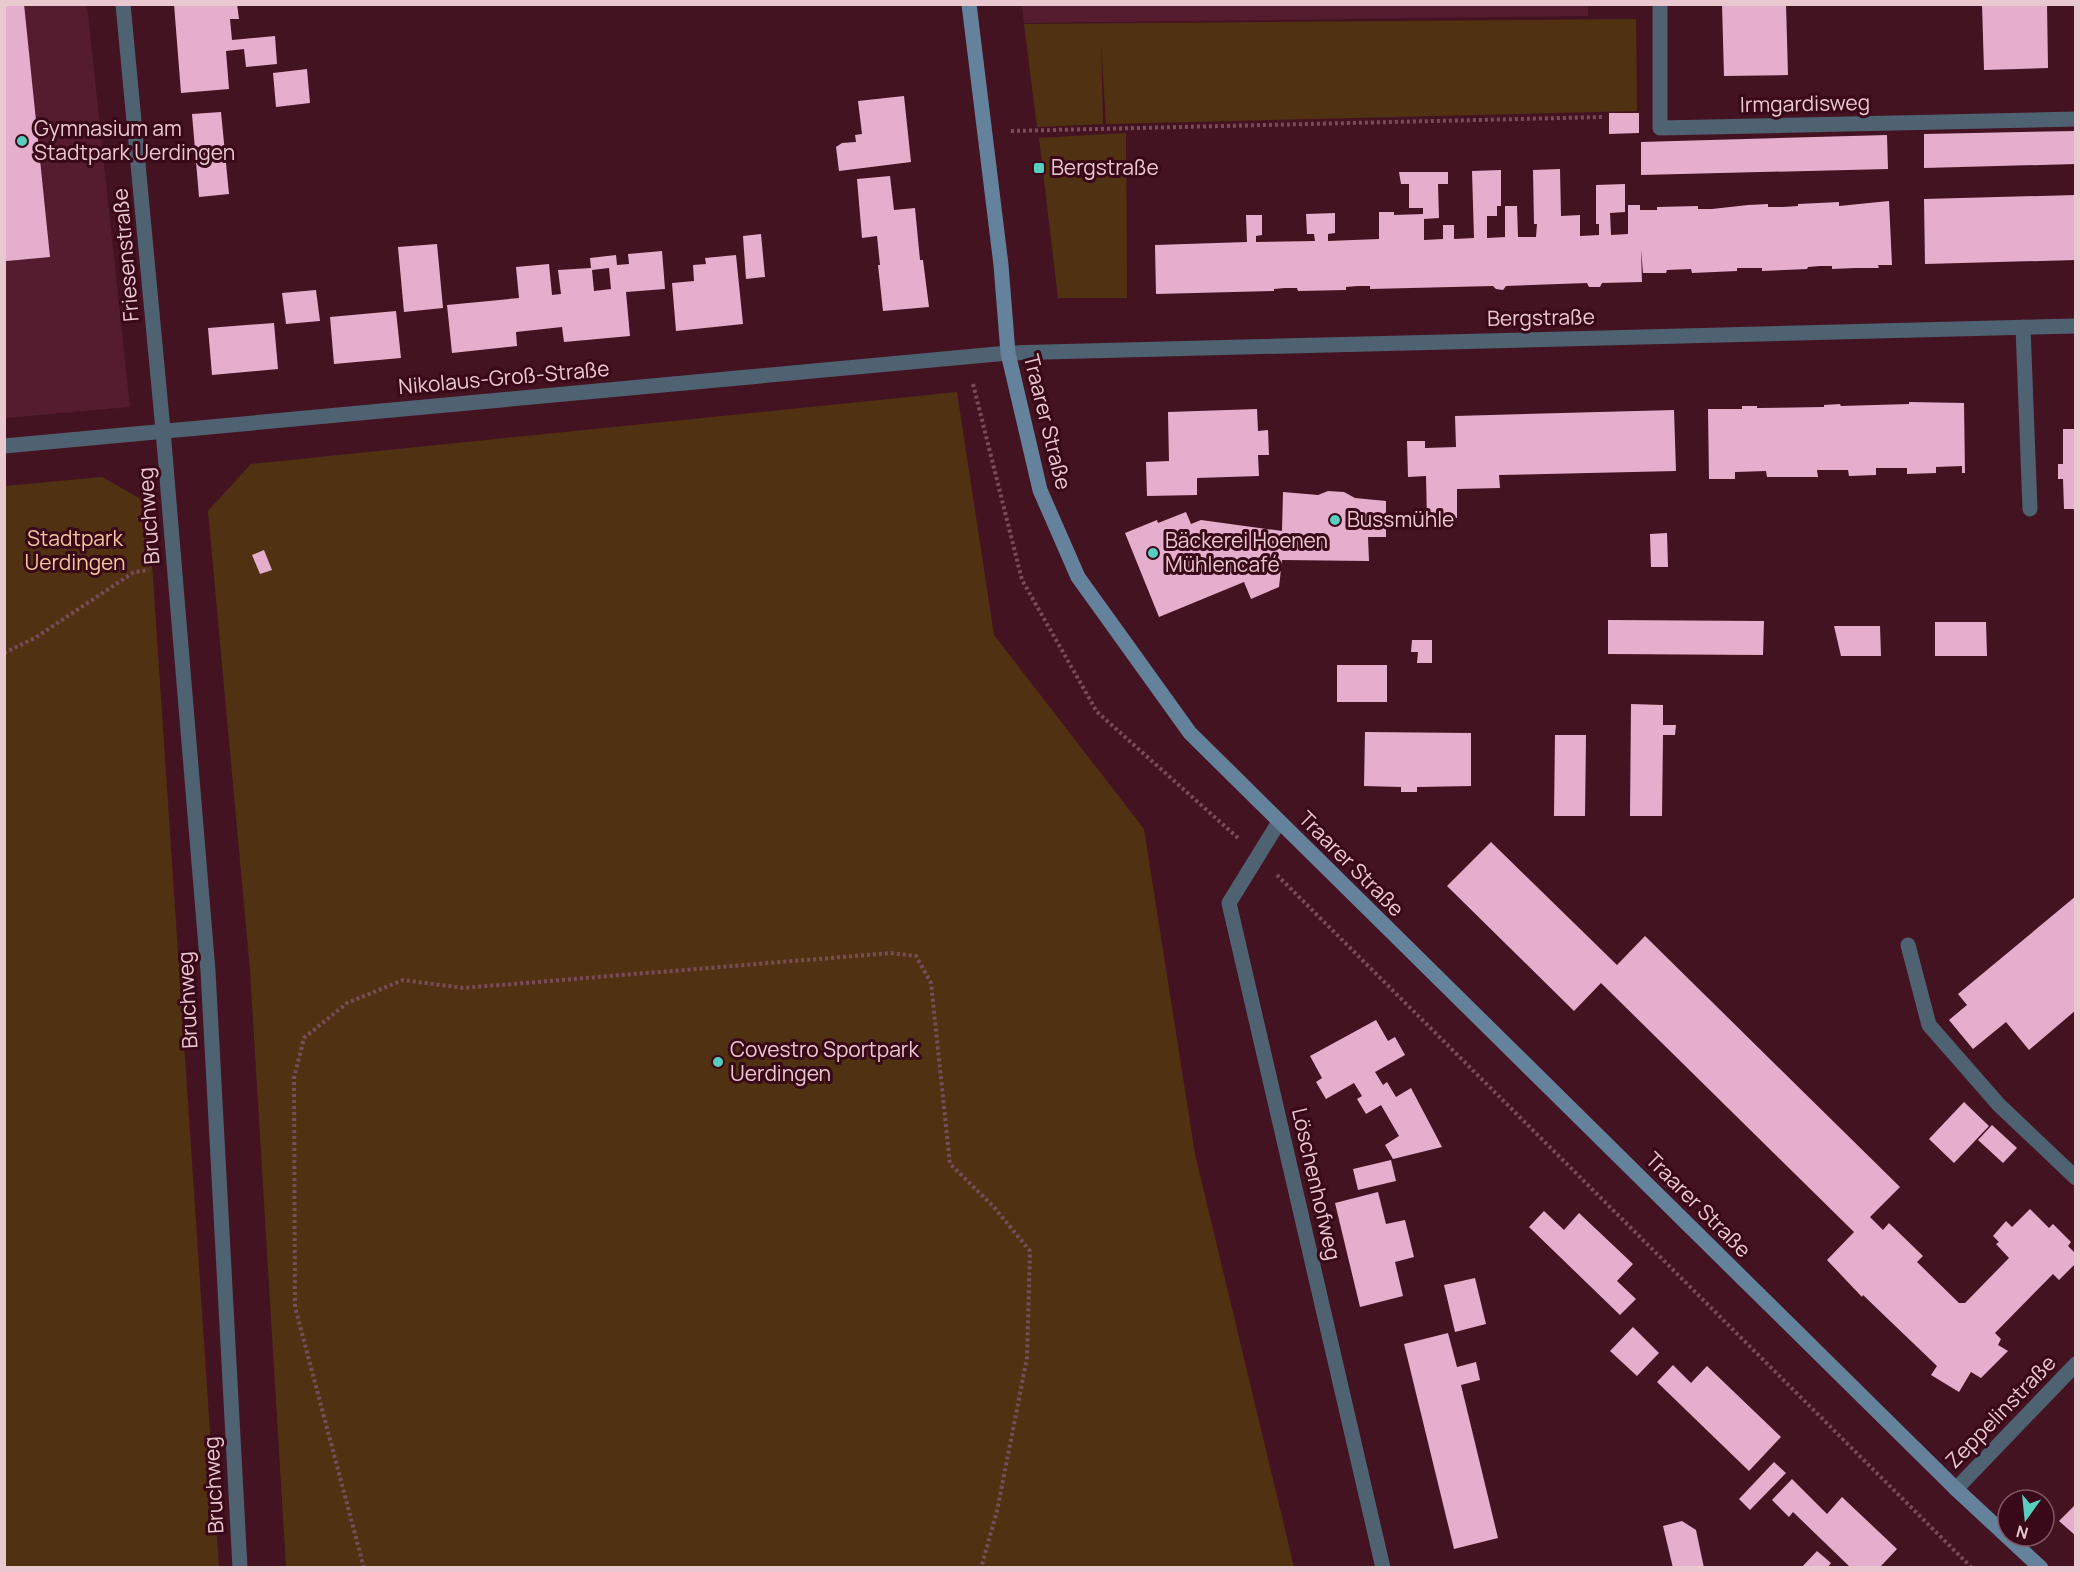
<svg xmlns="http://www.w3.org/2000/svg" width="2080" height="1572" font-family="Manrope,sans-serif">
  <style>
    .built { fill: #541c2e }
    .green { fill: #503212 }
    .building { fill: #e6aecd; fill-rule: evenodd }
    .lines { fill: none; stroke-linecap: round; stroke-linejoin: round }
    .path { stroke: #784c59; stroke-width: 4; stroke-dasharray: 3 3; stroke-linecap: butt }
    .lane { stroke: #4f6272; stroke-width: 15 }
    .street { stroke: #4f6272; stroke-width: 15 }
    .secondary { stroke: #64829c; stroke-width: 15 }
    .poi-dot { fill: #58cec0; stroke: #390819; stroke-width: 2 }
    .labels { text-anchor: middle; stroke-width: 6; stroke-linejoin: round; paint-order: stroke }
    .street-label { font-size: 21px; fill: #eac8cf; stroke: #390819 }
    .poi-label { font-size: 21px; fill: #eac8cf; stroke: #390819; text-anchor: start }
    .park-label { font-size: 21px; fill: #f5c79c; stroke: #390819 }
  </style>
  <rect width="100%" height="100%" fill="#441322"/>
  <g class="built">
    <polygon points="1588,4 1588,16 1024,23 1022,5"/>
    <polygon points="5,5 87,5 130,407 5,418"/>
  </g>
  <g class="green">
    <polygon points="1636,19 1637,111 1106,124 1101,41 1103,124 1037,127 1024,24"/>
    <polygon points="1126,133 1127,298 1058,298 1039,138"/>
    <polygon points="957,392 994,635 1144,829 1195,1154 1294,1567 286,1567 250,970 208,511 251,464"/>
    <polygon points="102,477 148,503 219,1567 5,1567 5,486"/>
  </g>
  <g class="building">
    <polygon points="4,4 24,4 50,257 7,261 4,260"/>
    <polygon points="174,4 237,4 239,19 230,19 232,40 275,36 277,64 246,67 244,49 226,51 229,89 181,93"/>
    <polygon points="1722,4 1786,4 1788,75 1724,76"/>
    <polygon points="1982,4 2047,4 2048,68 1984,70"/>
    <polygon points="307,69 310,103 276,107 273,73"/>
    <polygon points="904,96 911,162 839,171 836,147 842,143 856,142 855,135 862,134 858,101"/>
    <polygon points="221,112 229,194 199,197 192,114"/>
    <polygon points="1609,113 1639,113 1639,133 1609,134"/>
    <polygon points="2076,131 2076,164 1924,168 1924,134"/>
    <polygon points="1887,135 1888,169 1641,175 1641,142"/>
    <polygon points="1560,169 1561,216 1580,215 1580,236 1599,235 1599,224 1596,224 1596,185 1625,184 1625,212 1610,213 1611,235 1628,234 1628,205 1640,205 1640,210 1657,210 1657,207 1698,206 1698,209 1712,209 1748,205 1768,204 1768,207 1783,207 1798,206 1798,204 1839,202 1839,206 1889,201 1892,265 1878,265 1879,268 1855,268 1832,269 1832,266 1820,266 1808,267 1807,269 1762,271 1762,268 1737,268 1737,271 1692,273 1691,269 1667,270 1666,273 1643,273 1641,249 1642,282 1602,283 1600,287 1589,287 1587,283 1506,286 1503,290 1496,289 1493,286 1370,289 1370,286 1358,286 1346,287 1346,290 1298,291 1297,288 1285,288 1274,289 1274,291 1156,294 1155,245 1247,242 1246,215 1262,215 1262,235 1256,236 1256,242 1315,241 1314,234 1307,234 1306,214 1335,213 1335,233 1328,234 1328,241 1379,239 1379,212 1394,212 1394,215 1423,214 1423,208 1409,208 1409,184 1401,184 1399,172 1448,172 1448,184 1438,184 1439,218 1424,219 1424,240 1443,239 1443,225 1454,225 1454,239 1474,238 1472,171 1501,170 1501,206 1497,206 1497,216 1487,216 1487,238 1505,237 1505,206 1517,206 1518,237 1536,237 1537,224 1534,224 1533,170"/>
    <polygon points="890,176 894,210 915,208 920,260 923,260 929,307 883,311 878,265 880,265 877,236 862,238 857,179"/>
    <polygon points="2076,195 2076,260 1925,264 1924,199"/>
    <polygon points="761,234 765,277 746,279 743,236"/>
    <polygon points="437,244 443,308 404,312 398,247"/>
    <path d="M662 251 665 289 626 292 630 336 564 342 562 327 516 332 517 346 452 353 447 305 519 298 516 267 549 264 552 295 561 294 558 270 591 268 590 258 616 255 617 265 629 264 628 254ZM609 268 611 289 594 291 592 270Z"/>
    <polygon points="736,255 743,324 676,331 672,283 694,281 693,265 706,264 705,258"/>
    <polygon points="316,290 320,321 286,324 282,293"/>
    <polygon points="396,311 401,358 334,364 330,317"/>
    <polygon points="274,323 278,369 212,375 208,328"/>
    <polygon points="1909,402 1964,403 1965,473 1962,473 1962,466 1936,467 1936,473 1907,474 1907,468 1876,468 1876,475 1849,476 1848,470 1817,470 1818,477 1767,477 1766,471 1735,472 1735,479 1709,479 1708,409 1742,409 1742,406 1757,406 1757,408 1824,407 1824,405 1840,404 1841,406 1909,404"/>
    <polygon points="1257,409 1258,431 1268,430 1269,455 1258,455 1259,476 1197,478 1197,495 1147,496 1146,462 1169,461 1168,412"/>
    <polygon points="1674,410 1676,471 1499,475 1500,488 1457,489 1457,518 1427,519 1426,476 1408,477 1407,441 1425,441 1425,448 1456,447 1455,416"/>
    <polygon points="2063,429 2076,429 2076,509 2064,509 2063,479 2058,479 2058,464 2063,464"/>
    <polygon points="1328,491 1344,492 1355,498 1386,501 1386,537 1368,537 1369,561 1282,560 1279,587 1251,599 1244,582 1159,617 1125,533 1157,520 1158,523 1186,512 1191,524 1201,520 1282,531 1283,492 1318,495"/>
    <polygon points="1667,533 1668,567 1651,567 1650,534"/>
    <polygon points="264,550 272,570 260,574 252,555"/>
    <polygon points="1608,620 1764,621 1763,655 1608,654"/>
    <polygon points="1935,622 1986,622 1987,656 1935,656"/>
    <polygon points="1834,626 1880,626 1881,656 1841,656"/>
    <polygon points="1412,640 1432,640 1432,663 1417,663 1418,652 1411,652"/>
    <rect x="1337" y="665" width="50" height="37"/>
    <polygon points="1631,704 1663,705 1663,725 1676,725 1675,735 1663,735 1662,816 1630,816"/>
    <polygon points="1365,732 1471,733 1471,786 1417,787 1417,792 1401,792 1401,787 1364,786"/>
    <polygon points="1555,735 1586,735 1585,816 1554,816"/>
    <polygon points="1491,842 1617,965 1645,936 1900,1187 1870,1217 1883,1230 1889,1223 1923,1256 1917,1262 1959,1303 1965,1303 2009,1258 1996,1244 1999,1242 1993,1236 2006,1221 2012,1227 2030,1209 2049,1228 2053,1224 2071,1242 2068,1246 2076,1254 2076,1263 2059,1280 2053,1274 1995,1333 2001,1339 1998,1345 2008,1351 1981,1378 1971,1372 1959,1392 1931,1375 1937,1366 1863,1295 1862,1297 1827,1260 1854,1232 1601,983 1574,1011 1447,886"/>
    <polygon points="2076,896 2076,1010 2029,1050 2006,1022 1973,1049 1949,1020 1967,1005 1958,994"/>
    <polygon points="1376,1020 1388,1041 1395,1037 1405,1055 1375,1072 1383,1085 1387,1082 1396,1097 1411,1088 1442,1147 1393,1159 1385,1145 1399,1136 1381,1105 1366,1114 1357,1099 1362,1096 1354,1083 1326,1099 1316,1082 1322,1078 1310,1056"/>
    <polygon points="1964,1102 1989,1126 1954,1163 1929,1139"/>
    <polygon points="1992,1125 2017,1148 2003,1163 1978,1140"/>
    <polygon points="1391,1160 1396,1181 1358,1190 1353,1169"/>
    <polygon points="1378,1192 1386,1224 1405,1220 1414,1257 1395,1262 1403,1296 1360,1307 1335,1203"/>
    <polygon points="1544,1211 1564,1230 1579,1213 1633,1264 1617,1281 1636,1299 1620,1315 1529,1227"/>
    <polygon points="1475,1278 1486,1324 1455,1332 1444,1285"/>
    <polygon points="1633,1327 1659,1353 1637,1376 1610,1351"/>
    <polygon points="1448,1333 1457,1367 1476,1362 1480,1380 1461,1385 1498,1538 1454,1549 1404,1344"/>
    <polygon points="1673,1365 1691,1383 1707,1366 1781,1437 1749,1471 1657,1382"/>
    <polygon points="1774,1462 1786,1473 1750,1510 1739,1499"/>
    <polygon points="1792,1479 1827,1514 1842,1497 1897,1549 1881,1566 1883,1568 1851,1568 1793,1512 1789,1517 1772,1500"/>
    <polygon points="2076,1504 2076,1536 2059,1521"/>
    <polygon points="1682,1521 1696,1530 1704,1568 1673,1568 1663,1526"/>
    <polygon points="1817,1551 1831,1563 1827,1568 1801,1568"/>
  </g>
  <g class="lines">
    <g class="path">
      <polyline points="1011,131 1604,117"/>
      <polyline points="973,384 1022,580 1097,712 1239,839"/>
      <polyline points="4,653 35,638 134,572 149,570"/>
      <polyline points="1277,875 1972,1568"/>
      <polyline points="364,1568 295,1307 294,1078 304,1038 347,1003 403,980 464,988 891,953 916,956 931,983 950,1164 993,1206 1030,1251 1027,1358 997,1511 981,1568"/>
    </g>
    <g class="lane">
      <polyline points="2023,327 2030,509"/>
      <polyline points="163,430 208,971 240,1568"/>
      <polyline points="1908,945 1929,1025 1999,1105 2076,1178"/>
    </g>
    <g class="street">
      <polyline points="123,4 163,430"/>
      <polyline points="1660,4 1660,128 2076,119"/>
      <polyline points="4,446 1008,353 2076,326"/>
      <polyline points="1279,822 1229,903 1383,1568"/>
      <polyline points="1956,1489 2076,1364"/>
    </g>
    <polyline class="secondary" points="969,4 1001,265 1008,353 1040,490 1078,577 1190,733 1956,1489 2041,1568"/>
  </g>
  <g class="poi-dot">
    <circle cx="22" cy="141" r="6"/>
    <rect x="1033" y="162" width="12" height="12" rx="3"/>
    <circle cx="1335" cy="520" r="6"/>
    <circle cx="1153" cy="553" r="6"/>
    <circle cx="718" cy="1062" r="6"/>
  </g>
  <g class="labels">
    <g class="street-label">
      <text transform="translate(1805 104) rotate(-1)" y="7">Irmgardisweg</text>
      <text transform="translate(126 255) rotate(-95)" y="7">Friesenstraße</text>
      <text transform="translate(1541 318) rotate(-1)" y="7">Bergstraße</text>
      <text transform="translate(504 378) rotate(-5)" y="7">Nikolaus-Groß-Straße</text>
      <text transform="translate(1047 422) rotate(76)" y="7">Traarer Straße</text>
      <text transform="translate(149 516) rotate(-94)" y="7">Bruchweg</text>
      <text transform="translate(1351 864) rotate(45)" y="7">Traarer Straße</text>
      <text transform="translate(188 1000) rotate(-93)" y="7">Bruchweg</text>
      <text transform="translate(1316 1184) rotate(77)" y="7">Löschenhofweg</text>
      <text transform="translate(1698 1205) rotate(45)" y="7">Traarer Straße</text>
      <text transform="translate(2001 1412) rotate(-46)" y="7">Zeppelinstraße</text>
      <text transform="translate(214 1485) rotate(-93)" y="7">Bruchweg</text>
    </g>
    <g class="poi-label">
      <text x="34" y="136">Gymnasium am<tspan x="34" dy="24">Stadtpark Uerdingen</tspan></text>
      <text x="1051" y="175">Bergstraße</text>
      <text x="1347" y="527">Bussmühle</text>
      <text x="1165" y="548">Bäckerei Hoenen<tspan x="1165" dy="24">Mühlencafé</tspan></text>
      <text x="730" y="1057">Covestro Sportpark<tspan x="730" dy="24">Uerdingen</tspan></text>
    </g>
    <g class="park-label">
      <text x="75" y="546">Stadtpark<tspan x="75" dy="24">Uerdingen</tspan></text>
    </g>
  </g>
  <rect width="2080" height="1572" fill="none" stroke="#eac8cf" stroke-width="12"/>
  <g transform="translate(2026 1518) rotate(195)"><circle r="28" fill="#390819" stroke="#805562" stroke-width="1.5"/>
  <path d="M0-4.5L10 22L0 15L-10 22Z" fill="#58cec0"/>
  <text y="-9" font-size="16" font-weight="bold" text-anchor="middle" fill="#eac8cf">N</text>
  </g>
</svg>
